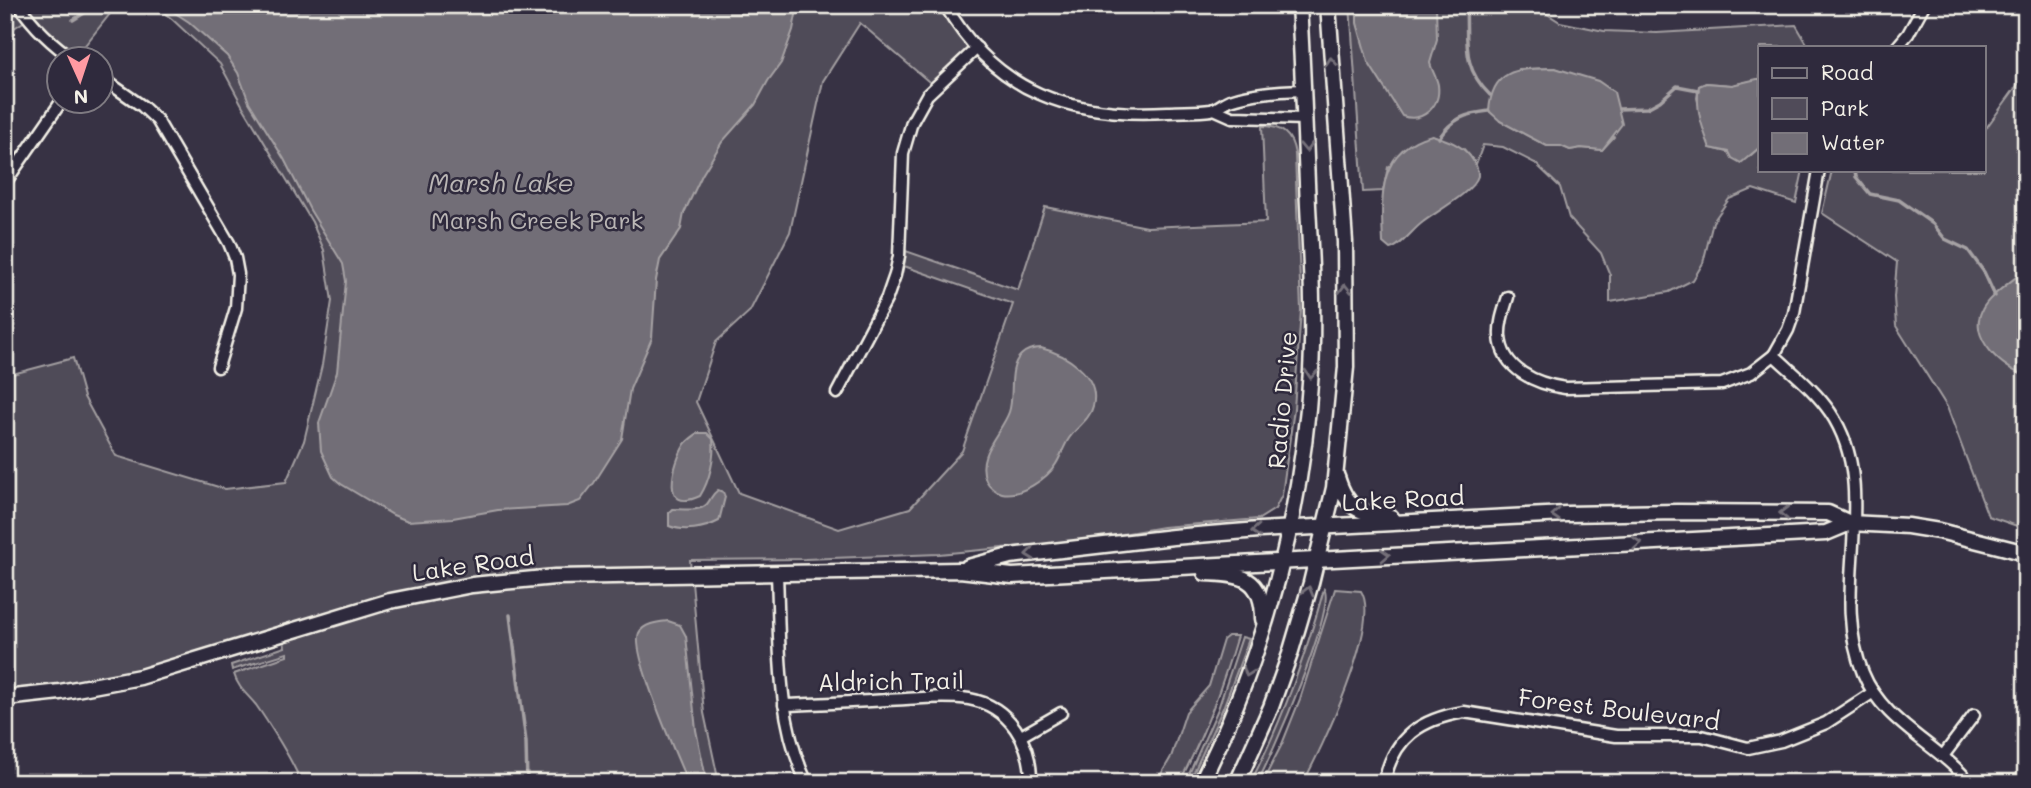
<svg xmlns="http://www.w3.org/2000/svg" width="2031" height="788" font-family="Mali,sans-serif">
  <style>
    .green { fill: #504b59; stroke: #a29ea0; stroke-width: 2; fill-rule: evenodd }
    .water { fill: #726e77; stroke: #a6a2a4; stroke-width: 2 }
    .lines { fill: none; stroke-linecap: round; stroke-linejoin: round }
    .stream { stroke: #a6a2a4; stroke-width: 3.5 }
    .street-casing { stroke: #f4f1e8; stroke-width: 15 }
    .secondary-casing { stroke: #f4f1e8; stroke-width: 19 }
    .street { stroke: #2f2a3d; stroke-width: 10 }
    .secondary { stroke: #2f2a3d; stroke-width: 14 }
    .oneway { stroke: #747079 }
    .labels { text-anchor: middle; stroke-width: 5; stroke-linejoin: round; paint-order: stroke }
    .park-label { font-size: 24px; fill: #bbb7b6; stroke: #2f2a3d }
    .street-label { font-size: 24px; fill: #f4f1e8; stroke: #2f2a3d }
    .water-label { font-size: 26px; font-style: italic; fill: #bab6b5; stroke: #2f2a3d }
  </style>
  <rect width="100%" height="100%" fill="#373244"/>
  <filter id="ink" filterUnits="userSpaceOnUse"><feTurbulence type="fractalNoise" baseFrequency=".0143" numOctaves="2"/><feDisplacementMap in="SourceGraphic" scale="14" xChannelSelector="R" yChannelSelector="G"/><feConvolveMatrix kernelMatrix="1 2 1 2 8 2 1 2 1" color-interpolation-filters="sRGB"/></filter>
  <g filter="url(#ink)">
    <g class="green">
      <polygon points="19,5 117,5 74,59 28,19 5,34 5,11"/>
      <path d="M155 5H945L977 48 935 87 860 23 823 81 790 232 750 311 716 342 696 402 739 493 839 529 910 508 962 451 1013 304 904 266 906 251 1018 290 1045 207 1147 227 1266 222 1262 126C1281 126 1292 134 1295 154L1301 310 1294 409 1282 495 1275 509 1259 519 1163 527 1088 540 939 554 805 559 690 560 704 713 719 783H301C295 764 268 722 256 705 247 694 238 688 234 674L287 656V653L232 670 231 665 285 647 283 633 140 677 5 698V376L73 358 84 397 116 456 225 489 286 482 304 441 322 365 332 301 324 250 312 222 242 105 220 64 173 20Z"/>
      <path d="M1350 5H1533L1560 22 1604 31 1657 33 1796 25 1809 47H1760V79L1732 85 1706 83 1699 86 1697 98 1710 148 1749 157 1760 147V170H1803L1796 203 1753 189 1729 199 1713 222 1703 263 1693 280 1669 292 1610 302V275L1601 253 1569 218 1560 187 1535 163 1503 147 1483 145 1476 164 1464 149 1432 135 1388 167 1383 191 1363 192ZM1555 68 1573 75 1614 137 1602 150 1581 148 1570 150 1561 146H1547L1500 121 1519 69Z"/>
      <polygon points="2026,73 2026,529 1988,516 1947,407 1896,326 1894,297 1897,262 1822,213 1832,170 1984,170 1984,131"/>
      <path d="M1324 589C1337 607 1271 758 1257 783H1250C1283 721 1305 657 1324 589Z"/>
      <path d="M1335 589 1361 591C1382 623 1321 750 1303 783H1262L1282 744 1300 699Z"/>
      <path d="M1228 636H1237C1222 687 1204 736 1179 783H1156L1171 757 1186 712 1209 686 1223 640Z"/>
      <polygon points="1242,637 1249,639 1223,708 1189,783 1185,783 1218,709"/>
    </g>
    <g class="water">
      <polygon points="163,5 798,5 793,30 781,63 768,81 755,105 722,142 702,175 684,213 681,229 660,260 656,280 652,338 630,389 622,439 594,483 580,501 567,506 498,510 453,518 408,521 393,515 341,484 333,477 321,451 319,423 337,372 346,281 343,264 310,210 284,159 249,102 238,73 227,56 189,22"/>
      <path d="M1357 5H1436L1437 39 1430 63C1432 71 1437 78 1438 85 1441 107 1422 123 1402 116L1368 62 1357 23Z"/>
      <path d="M1555 68 1598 81 1614 92 1622 124 1602 150 1581 148 1570 150 1561 146H1547L1500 121 1489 111C1492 67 1519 69 1555 68Z"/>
      <path d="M1757 79H1760V147L1741 163 1732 158 1729 152 1710 148C1702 127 1695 108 1699 86L1706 83 1732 85Z"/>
      <path d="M1432 135C1447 140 1460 144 1470 156 1474 162 1479 168 1478 176 1474 191 1436 212 1423 222 1413 229 1401 247 1390 249L1383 243C1381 197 1377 149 1432 135Z"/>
      <path d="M2026 269V376C2003 369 1968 338 1982 310 1988 296 2014 280 2026 269Z"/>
      <path d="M1041 348C1065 354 1101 375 1093 406 1090 420 1075 428 1068 440 1063 448 1061 456 1056 464 1047 479 1020 497 1002 493 996 492 989 486 986 480 975 454 1001 434 1009 412 1015 395 1007 368 1021 355 1026 350 1034 348 1041 348Z"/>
      <path d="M698 433H707L713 439C715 457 710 480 700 496 659 515 673 463 685 444 688 440 694 436 698 433Z"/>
      <path d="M718 490 723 492 725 497 719 521C704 529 684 532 669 526V513L673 509C683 509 700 512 707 504 712 498 711 495 718 490Z"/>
      <path d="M668 621 680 625 686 636 696 730 707 783H688C678 760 630 651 639 633 644 623 659 622 668 621Z"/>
    </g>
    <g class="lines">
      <g class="stream">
        <path d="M1466 5C1468 42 1461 67 1490 95"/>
        <polyline points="73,20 97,5"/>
        <polyline points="1619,109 1647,108 1660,101 1677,86 1698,90"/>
        <path d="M1439 138C1453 118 1465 114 1489 111"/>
        <polyline points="1855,170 1856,177 1870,194 1899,200 1933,224 1945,239 1968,250 1984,272 1995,296"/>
        <polyline points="510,615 526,742 527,783"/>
      </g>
      <g class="street-casing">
        <g id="street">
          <path d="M19 5C34 27 53 45 75 60"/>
          <path d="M945 5C996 93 1071 118 1168 112 1182 111 1197 112 1211 110 1218 108 1223 103 1230 100 1253 92 1280 91 1304 90"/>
          <polyline points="1897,47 1908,34 1924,5"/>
          <polyline points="102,78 142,106 157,120 229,243 235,258 238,274 236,308 218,367"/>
          <polyline points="1214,109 1232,117 1305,119"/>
          <path d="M1819 170 1794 313 1788 330 1774 355C1793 373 1815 390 1830 412 1883 490 1828 590 1863 673 1883 723 1937 743 1970 783"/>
          <polyline points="5,183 61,102"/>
          <path d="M1508 297C1504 310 1499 323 1500 336 1502 370 1537 384 1565 388L1722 384 1751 373 1774 355"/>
          <polyline points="837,393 887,298 895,275 899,256 903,153 912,122 927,95 977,48"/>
          <path d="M777 574C780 643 776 719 807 783"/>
          <path d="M784 705C818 704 853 702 887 700 914 699 943 695 969 699 1009 706 1032 743 1031 783"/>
          <polyline points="1021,736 1061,713"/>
          <polyline points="1943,756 1974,715"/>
          <path d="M1384 783C1393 737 1421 719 1464 712L1616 736H1702L1748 748 1781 741 1826 723 1872 693"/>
        </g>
      </g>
      <g class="secondary-casing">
        <g id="secondary">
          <path d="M1337 477C1347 510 1359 512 1391 517"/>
          <polyline points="968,567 1010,556 1173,537 1259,530 1566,514 1677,512 1828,513 1850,523 1908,526 1939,531 2026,553"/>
          <path d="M1205 573C1241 574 1263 577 1263 619"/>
          <polyline points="5,698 60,692 140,677 390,601 472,585 555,577 960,570 1012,576 1826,533 1850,523"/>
          <path d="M1201 783C1265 654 1302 514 1311 371 1314 316 1311 261 1308 206 1305 139 1303 72 1299 5"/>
          <polyline points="1237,783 1271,707 1290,654 1311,583 1334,488 1346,367 1345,242 1328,5"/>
        </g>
      </g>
      <use href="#street" class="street"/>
      <use href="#secondary" class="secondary"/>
    </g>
    <defs><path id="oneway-chevron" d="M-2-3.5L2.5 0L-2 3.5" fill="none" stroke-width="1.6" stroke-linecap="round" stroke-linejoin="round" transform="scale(1.75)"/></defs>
    <g class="oneway">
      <use href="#oneway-chevron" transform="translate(1331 62) rotate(-94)"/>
      <use href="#oneway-chevron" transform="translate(1306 147) rotate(88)"/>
      <use href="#oneway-chevron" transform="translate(1345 289) rotate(-91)"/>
      <use href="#oneway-chevron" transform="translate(1311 374) rotate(94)"/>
      <use href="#oneway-chevron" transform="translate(1784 513) rotate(-179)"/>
      <use href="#oneway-chevron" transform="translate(1556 515) rotate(177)"/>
      <use href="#oneway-chevron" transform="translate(1256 531) rotate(176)"/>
      <use href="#oneway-chevron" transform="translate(1637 543) rotate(-3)"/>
      <use href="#oneway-chevron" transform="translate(1030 554) rotate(174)"/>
      <use href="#oneway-chevron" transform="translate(1385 555) rotate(-3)"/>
      <use href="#oneway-chevron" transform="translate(1308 591) rotate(-75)"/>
      <use href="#oneway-chevron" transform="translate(1248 672) rotate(110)"/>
    </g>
  </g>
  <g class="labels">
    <g class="park-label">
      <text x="537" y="229">Marsh Creek Park</text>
    </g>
    <g class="street-label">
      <text transform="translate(1283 400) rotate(-85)" y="8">Radio Drive</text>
      <text transform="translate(1403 500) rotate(-3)" y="8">Lake Road</text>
      <text transform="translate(473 565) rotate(-8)" y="8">Lake Road</text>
      <text transform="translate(891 682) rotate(-1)" y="8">Aldrich Trail</text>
      <text transform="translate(1619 710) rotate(7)" y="8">Forest Boulevard</text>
    </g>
    <g class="water-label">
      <text x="501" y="192">Marsh Lake</text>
    </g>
  </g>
  <rect width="2031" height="788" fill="none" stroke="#2f2a3d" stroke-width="28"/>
  <rect x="14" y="14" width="2003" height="760" fill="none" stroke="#f4f1e8" stroke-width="2.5" filter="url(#ink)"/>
  <rect x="1758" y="46" width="228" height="126" fill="#2f2a3d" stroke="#7e7a81" stroke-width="2"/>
  <rect x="1772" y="68" width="35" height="10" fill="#2f2a3d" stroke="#7e7a81" stroke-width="2"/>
  <text x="1821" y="80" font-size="21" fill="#f4f1e8">Road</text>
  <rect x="1772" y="98" width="35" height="21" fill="#504b59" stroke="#7e7a81" stroke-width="2"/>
  <text x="1821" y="116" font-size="21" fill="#f4f1e8">Park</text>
  <rect x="1772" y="133" width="35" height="21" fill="#726e77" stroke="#7e7a81" stroke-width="2"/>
  <text x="1821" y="150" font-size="21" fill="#f4f1e8">Water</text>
  <g transform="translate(80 80) rotate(177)"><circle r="33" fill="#2f2a3d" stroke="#7e7a81" stroke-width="2"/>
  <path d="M0-5L12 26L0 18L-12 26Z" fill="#ff9aa2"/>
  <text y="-10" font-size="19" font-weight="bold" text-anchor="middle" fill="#f4f1e8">N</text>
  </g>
</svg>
